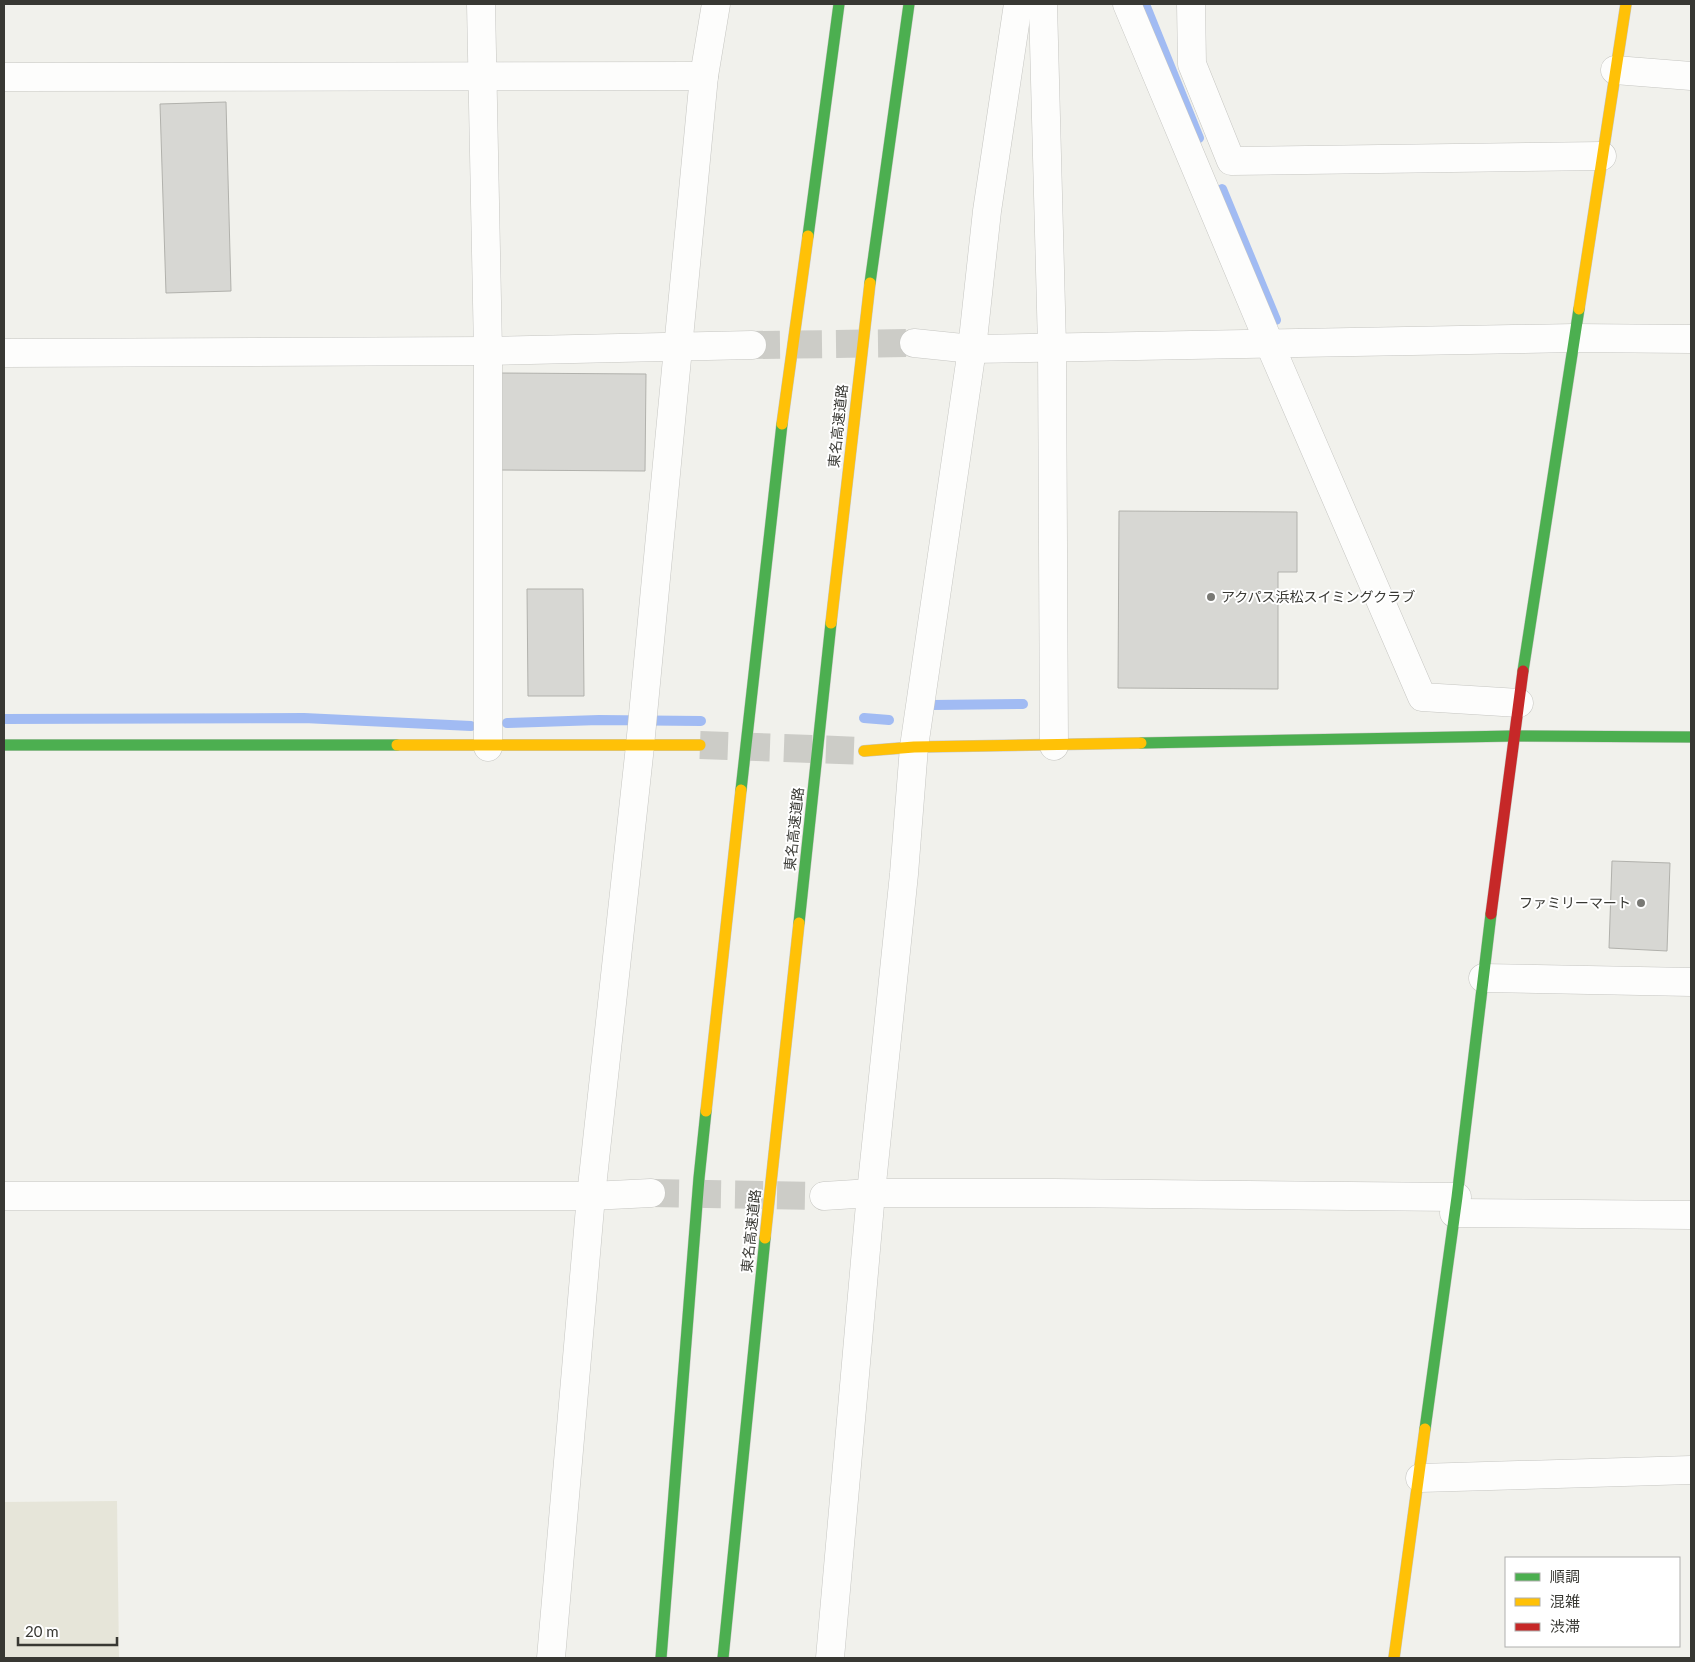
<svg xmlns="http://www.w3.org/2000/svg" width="1695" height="1662" font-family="Lato,'Noto Sans JP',sans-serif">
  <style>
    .built { fill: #e6e5d9 }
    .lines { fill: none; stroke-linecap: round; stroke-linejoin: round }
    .stream { stroke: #a1bbf3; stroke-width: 10 }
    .building { fill: #d7d7d3; stroke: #b1b1ac }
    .street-tunnel { stroke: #ccccc7; stroke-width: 28; stroke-dasharray: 28 14; stroke-linecap: butt }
    .secondary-tunnel { stroke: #ccccc7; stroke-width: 28; stroke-dasharray: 28 14; stroke-linecap: butt }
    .street-casing { stroke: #c6c6c2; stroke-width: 29 }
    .fast-casing { stroke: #c6c6c2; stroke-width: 12 }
    .slow-casing { stroke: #c6c6c2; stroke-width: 12 }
    .jam-casing { stroke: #c6c6c2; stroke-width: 12 }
    .street { stroke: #fdfdfc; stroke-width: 28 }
    .fast { stroke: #4caf50; stroke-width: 11 }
    .slow { stroke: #ffc107; stroke-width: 11 }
    .jam { stroke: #c62828; stroke-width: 11 }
    .poi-dot { fill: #797974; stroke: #fff; stroke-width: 2 }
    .labels { text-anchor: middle; stroke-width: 4; stroke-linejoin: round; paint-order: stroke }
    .street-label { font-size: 14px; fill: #383833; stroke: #fff }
    .poi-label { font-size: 14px; fill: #383833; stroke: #fff; text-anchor: start }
  </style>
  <rect width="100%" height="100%" fill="#f1f1ec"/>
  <polygon class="built" points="117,1501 119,1658 4,1658 4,1502"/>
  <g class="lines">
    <g class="stream">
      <polyline points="1145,4 1199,138"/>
      <polyline points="1222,189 1276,320"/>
      <polyline points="932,705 1023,704"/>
      <polyline points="864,718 889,720"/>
      <polyline points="4,719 304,718 471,726"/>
      <polyline points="507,723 599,720 701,721"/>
    </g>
  </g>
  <g class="building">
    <polygon points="226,102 231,291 166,293 160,104"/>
    <polygon points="499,373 646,374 645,471 498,470"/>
    <polygon points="1119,511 1297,512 1297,572 1278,572 1278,689 1118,688"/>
    <polygon points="527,589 583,589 584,696 528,696"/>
    <polygon points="1612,861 1670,863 1667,951 1609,948"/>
  </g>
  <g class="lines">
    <g class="street-tunnel">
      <polyline points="752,345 914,343"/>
      <polyline points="651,1193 824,1196"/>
    </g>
    <polyline class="secondary-tunnel" points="700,745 864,751"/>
    <g class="street-casing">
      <g id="street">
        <polyline points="481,4 488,351 488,747"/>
        <polyline points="1043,4 1052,346 1054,746"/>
        <polyline points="1127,4 1270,345 1422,697 1519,703"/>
        <polyline points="1191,4 1192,64 1231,161 1602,156"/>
        <polyline points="1615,70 1691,76"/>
        <polyline points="4,77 704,76"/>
        <polyline points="914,343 972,349 1574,338 1691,339"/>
        <polyline points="4,353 488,351 752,345"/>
        <polyline points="1483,978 1691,982"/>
        <polyline points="4,1196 591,1196 651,1193"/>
        <polyline points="824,1196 871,1193 1054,1193 1457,1197"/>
        <polyline points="1454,1213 1691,1215"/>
        <polyline points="1420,1478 1691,1470"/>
        <polyline points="551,1658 591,1196 640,746 704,76 716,4"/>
        <polyline points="830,1658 871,1193 904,874 914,747 972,349 987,211 1018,4"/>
      </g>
    </g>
    <g class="fast-casing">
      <g id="fast">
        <polyline points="808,236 839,4"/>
        <polyline points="870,283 909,4"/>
        <polyline points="1523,671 1579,309"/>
        <polyline points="1141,743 1513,736 1691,737"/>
        <polyline points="4,745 397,745"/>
        <polyline points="741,790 782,424"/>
        <polyline points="799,923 831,623"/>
        <polyline points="1425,1429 1457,1197 1491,914"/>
        <polyline points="661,1658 699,1178 706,1111"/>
        <polyline points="723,1658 765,1238"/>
      </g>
    </g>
    <g class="slow-casing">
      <g id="slow">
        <polyline points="1579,309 1626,4"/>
        <polyline points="782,424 808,236"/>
        <polyline points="831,623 870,283"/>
        <polyline points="397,745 700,745"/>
        <polyline points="864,751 914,747 1141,743"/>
        <polyline points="706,1111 741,790"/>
        <polyline points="765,1238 799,923"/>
        <polyline points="1394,1658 1425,1429"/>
      </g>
    </g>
    <g class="jam-casing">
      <polyline id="jam" points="1491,914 1523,671"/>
    </g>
    <use href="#street" class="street"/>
    <use href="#fast" class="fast"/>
    <use href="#slow" class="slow"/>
    <use href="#jam" class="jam"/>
  </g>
  <g class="poi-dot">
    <circle cx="1211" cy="597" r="5"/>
    <circle cx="1641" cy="903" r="5"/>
  </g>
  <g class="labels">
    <g class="street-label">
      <text transform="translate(838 426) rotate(-84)" y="5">東名高速道路</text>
      <text transform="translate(794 829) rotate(-84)" y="5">東名高速道路</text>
      <text transform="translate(751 1231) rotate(-84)" y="5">東名高速道路</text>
    </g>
    <g class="poi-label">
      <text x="1221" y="602">アクパス浜松スイミングクラブ</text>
      <text x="1631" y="908" text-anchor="end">ファミリーマート</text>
    </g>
  </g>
  <rect width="1695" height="1662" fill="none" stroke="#383833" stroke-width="10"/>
  <rect x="1505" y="1557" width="175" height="90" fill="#ffffff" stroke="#afafad"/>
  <rect x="1515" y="1573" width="25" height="8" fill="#4caf50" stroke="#afafad"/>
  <text x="1550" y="1582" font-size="15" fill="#383833">順調</text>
  <rect x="1515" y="1598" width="25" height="8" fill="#ffc107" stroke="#afafad"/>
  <text x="1550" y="1607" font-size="15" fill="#383833">混雑</text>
  <rect x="1515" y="1623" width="25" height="8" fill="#c62828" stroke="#afafad"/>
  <text x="1550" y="1632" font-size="15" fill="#383833">渋滞</text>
  <path d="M18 1637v8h99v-8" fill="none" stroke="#383833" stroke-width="2.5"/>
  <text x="25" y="1637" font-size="15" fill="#383833" stroke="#ffffff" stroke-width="4" paint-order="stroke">20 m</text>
</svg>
